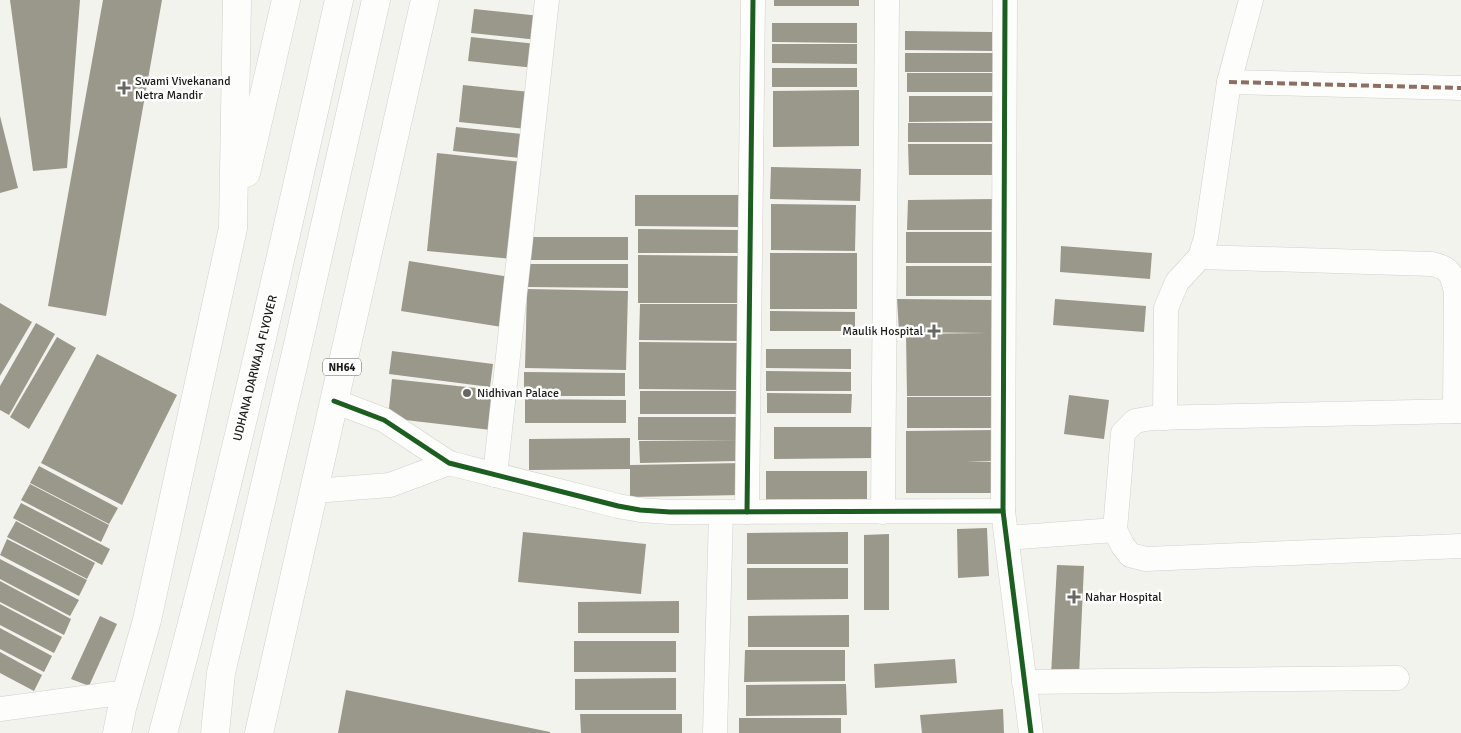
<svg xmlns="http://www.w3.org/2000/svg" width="1461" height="733" font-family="Signika,sans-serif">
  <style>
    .building { fill: #9a988b }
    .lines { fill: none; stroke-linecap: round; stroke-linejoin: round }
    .street-casing { stroke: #d0d0cc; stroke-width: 25 }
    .highway-casing { stroke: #d0d0cc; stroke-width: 29 }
    .street { stroke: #fdfdfc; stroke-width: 24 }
    .highway { stroke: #fdfdfc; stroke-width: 28 }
    .quiet { stroke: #8d6e63; stroke-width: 4; stroke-dasharray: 8 4; stroke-linecap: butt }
    .cycleway-casing { stroke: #fff; stroke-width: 8 }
    .cycleway { stroke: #1b5e20; stroke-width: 5 }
    .poi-dot { fill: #666662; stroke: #fff; stroke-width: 2 }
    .labels { text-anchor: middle; stroke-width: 5; stroke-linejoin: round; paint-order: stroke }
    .shield { fill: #fff; stroke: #5f5f5c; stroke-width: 1 }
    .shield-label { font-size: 11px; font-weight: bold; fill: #1a1a16 }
    .poi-label { font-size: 12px; fill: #1a1a16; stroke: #fff; text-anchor: start }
    .street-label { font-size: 12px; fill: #1a1a16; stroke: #fff }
  </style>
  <rect width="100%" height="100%" fill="#f3f3ee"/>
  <g class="building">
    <polygon points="10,0 80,0 67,168 33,171"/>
    <polygon points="103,0 162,0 106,316 48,306"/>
    <rect x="774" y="0" width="85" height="6"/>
    <polygon points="474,9 540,16 538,40 471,33"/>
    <polygon points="772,23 857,23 857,43 772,42"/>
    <polygon points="905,31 992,32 992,51 905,50"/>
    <polygon points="471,37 537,44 535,68 468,61"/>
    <polygon points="772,44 857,44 857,64 772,63"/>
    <rect x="905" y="53" width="88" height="19"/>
    <rect x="772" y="68" width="85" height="19"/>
    <rect x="907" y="73" width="88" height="19"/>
    <polygon points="463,85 530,92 526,129 459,122"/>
    <polygon points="859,90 859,146 773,147 773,91"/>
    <polygon points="909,96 995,96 996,121 909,122"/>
    <polygon points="0,116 18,188 0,193"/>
    <rect x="908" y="123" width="88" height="19"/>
    <polygon points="456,127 522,134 520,158 453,151"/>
    <polygon points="908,144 997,144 997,175 909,175"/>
    <polygon points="437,153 522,162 512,259 427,251"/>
    <polygon points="771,167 861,169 860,201 770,199"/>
    <polygon points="635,195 740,195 740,227 635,226"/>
    <polygon points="996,199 996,230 907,230 908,200"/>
    <polygon points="771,204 856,205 855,251 771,250"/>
    <polygon points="638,229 739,230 738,253 638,253"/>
    <rect x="906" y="232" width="89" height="31"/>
    <polygon points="528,237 628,237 628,260 527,260"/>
    <polygon points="1061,246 1152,253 1150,279 1060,272"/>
    <rect x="770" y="253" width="87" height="56"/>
    <polygon points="638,255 739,256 739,303 638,303"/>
    <polygon points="409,261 510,277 502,327 401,311"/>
    <polygon points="527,264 628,264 628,288 527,287"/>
    <rect x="906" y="266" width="89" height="30"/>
    <polygon points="527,289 628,291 626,370 525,368"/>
    <polygon points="897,299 995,300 995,396 907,396 906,334 987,333 899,332"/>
    <polygon points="1055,299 1146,306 1144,332 1053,325"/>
    <polygon points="0,303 32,322 0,376"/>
    <polygon points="640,304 740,304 740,341 639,340"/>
    <polygon points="770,311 855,312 855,331 770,331"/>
    <polygon points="36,323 55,334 9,415 0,410 0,386"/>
    <polygon points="57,337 76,348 29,429 10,417"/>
    <polygon points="639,342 740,343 740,390 639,389"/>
    <polygon points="766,349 851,349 851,369 766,368"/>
    <polygon points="392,351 493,364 490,387 389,374"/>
    <polygon points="97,354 177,395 122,505 41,463"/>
    <polygon points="766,371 851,372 851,391 766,391"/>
    <polygon points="524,372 625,373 625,396 524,396"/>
    <polygon points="392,379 495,390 491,430 388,418"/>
    <rect x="640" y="391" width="101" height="23"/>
    <polygon points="767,393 852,394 851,413 767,413"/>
    <polygon points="1069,395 1109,400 1104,439 1064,434"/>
    <rect x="907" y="397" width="89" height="31"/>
    <polygon points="525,399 626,400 626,423 525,423"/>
    <polygon points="638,417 739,417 739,441 638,440"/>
    <polygon points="774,427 874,427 875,458 774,459"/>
    <polygon points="995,430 995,461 966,462 995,462 994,493 906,493 906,431"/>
    <polygon points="630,438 630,465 742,463 743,495 630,497 630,469 529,470 529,439"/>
    <polygon points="639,441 740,441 739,461 640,463"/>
    <polygon points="39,466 118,508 109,524 30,483"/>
    <rect x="766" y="471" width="101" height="31"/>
    <polygon points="30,484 109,525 101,542 21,500"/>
    <polygon points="21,503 110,549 102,565 13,518"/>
    <polygon points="16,521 95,563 87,579 7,537"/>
    <polygon points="987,528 989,576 958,578 957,529"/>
    <polygon points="523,532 646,544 641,594 518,582"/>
    <polygon points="848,532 848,564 747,564 747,533"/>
    <polygon points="889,534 889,610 864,610 864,535"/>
    <polygon points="7,539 87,580 79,596 0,555"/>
    <polygon points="0,559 79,600 70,616 0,579"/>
    <polygon points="1057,565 1084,566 1079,676 1051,675"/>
    <polygon points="747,568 848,568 848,599 747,600"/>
    <polygon points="0,581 71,619 64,635 0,602"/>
    <polygon points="679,601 679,633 578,633 578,602"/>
    <polygon points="0,604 62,637 54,653 0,625"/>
    <polygon points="849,615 849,647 748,647 748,616"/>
    <polygon points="100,616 117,624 89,686 71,679"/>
    <polygon points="0,628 52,656 44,672 0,649"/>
    <rect x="574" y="641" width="102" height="31"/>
    <polygon points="745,650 845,650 845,681 744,682"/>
    <polygon points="0,652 42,675 34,691 0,673"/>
    <polygon points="955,659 957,683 875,688 874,664"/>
    <polygon points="676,678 676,710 575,710 575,679"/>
    <polygon points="846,684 847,715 746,716 746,685"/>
    <polygon points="346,690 550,732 550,733 338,733"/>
    <polygon points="1003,709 1004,733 922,733 920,715"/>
    <polygon points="580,714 682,714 682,733 581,733"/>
    <rect x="739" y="718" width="102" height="15"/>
  </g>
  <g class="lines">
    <g class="street-casing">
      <g id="street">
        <polyline points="1005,0 1003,511 1031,733"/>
        <polyline points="1229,82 1461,88"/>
        <path d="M1200 257 1432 264C1451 268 1452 275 1456 292L1455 411"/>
        <polyline points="334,401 384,420 449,463 618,506 640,510 670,512 1003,511"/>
        <polyline points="1165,418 1166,308 1177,282 1200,257 1206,238 1229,82 1251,0"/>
        <polyline points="495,475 547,0"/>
        <polyline points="314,491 390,485 449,463"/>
        <polyline points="747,512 753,0"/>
        <polyline points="883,512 887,0"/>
        <polyline points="1115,530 1123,433 1135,421 1152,418 1461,411"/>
        <polyline points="1007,538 1115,530 1123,546 1130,555 1146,559 1461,546"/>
        <polyline points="1024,682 1397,678"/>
        <polyline points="0,709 127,692"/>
        <polyline points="715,733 721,513"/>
      </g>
    </g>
    <g class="highway-casing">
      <g id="highway">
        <polyline points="246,173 286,0"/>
        <polyline points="117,733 122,708 147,620 233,228 237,0"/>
        <path d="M163 733C229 490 284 245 339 0"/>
        <polyline points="215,733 221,673 299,340 376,0"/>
        <polyline points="259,733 425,0"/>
      </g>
    </g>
    <use href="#street" class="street"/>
    <use href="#highway" class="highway"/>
    <polyline class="quiet" points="1229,82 1461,88"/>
    <g class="cycleway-casing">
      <g id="cycleway">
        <polyline points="1005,0 1003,511 1031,733"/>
        <polyline points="334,401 384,420 449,463 618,506 640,510 670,512 1003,511"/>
        <polyline points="747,512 753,0"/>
      </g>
    </g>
    <use href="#cycleway" class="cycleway"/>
  </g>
  <g class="poi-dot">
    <path d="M121.5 80.5h5v5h5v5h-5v5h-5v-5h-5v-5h5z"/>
    <path d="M931.5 323.5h5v5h5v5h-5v5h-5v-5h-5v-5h5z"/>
    <circle cx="467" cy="393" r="5"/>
    <path d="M1071.5 589.5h5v5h5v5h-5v5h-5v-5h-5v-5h5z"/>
  </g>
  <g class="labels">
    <rect class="shield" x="323" y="358.5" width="38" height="17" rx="4"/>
    <g class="shield-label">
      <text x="342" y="371">NH64</text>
    </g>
    <g class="poi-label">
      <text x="135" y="85">Swami Vivekanand<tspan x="135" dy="14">Netra Mandir</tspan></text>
      <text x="923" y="335" text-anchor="end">Maulik Hospital</text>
      <text x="477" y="397">Nidhivan Palace</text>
      <text x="1085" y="601">Nahar Hospital</text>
    </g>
    <g class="street-label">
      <text transform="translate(255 368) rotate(-76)" y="4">UDHANA DARWAJA FLYOVER</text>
    </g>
  </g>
</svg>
